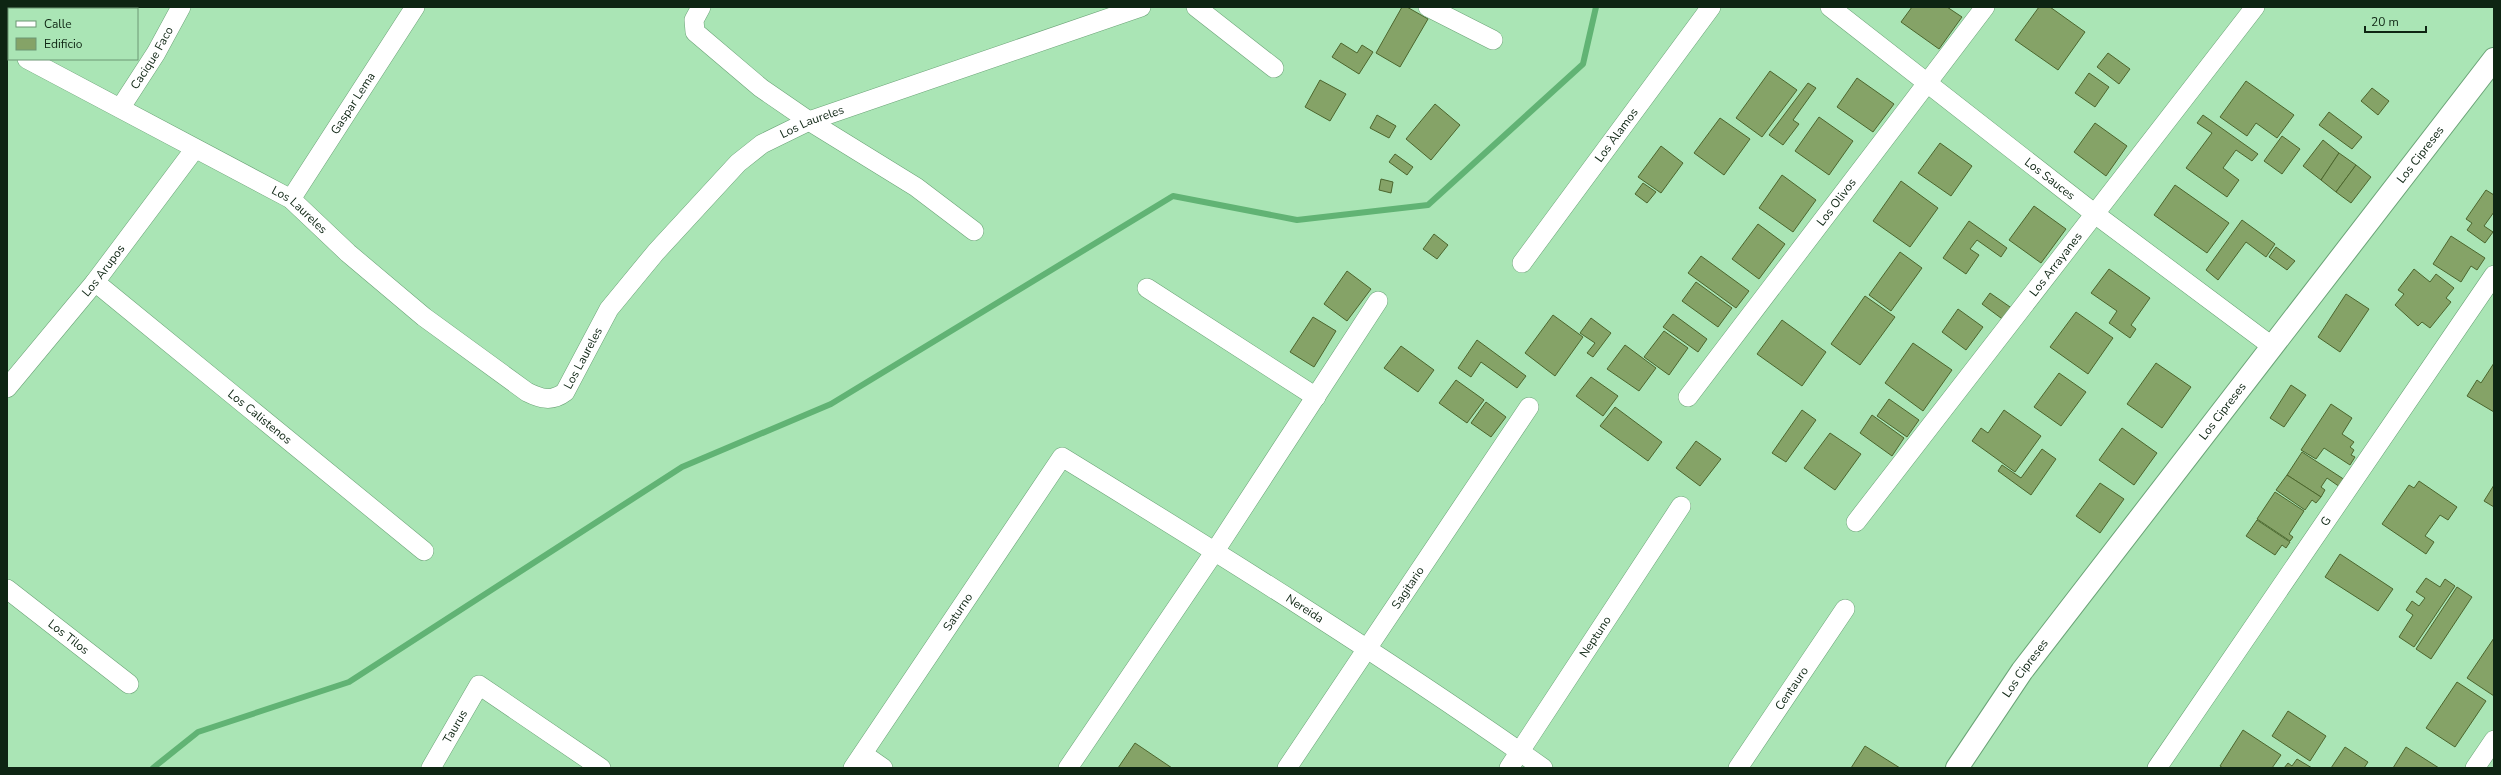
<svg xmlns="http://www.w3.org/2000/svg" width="2501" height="775" font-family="'Nunito Sans',sans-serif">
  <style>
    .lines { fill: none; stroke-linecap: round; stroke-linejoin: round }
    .stream { stroke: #61b374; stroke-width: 6 }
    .building { fill: #85a367; stroke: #4c662d }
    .minor-casing { stroke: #6aa376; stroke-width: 20 }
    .tertiary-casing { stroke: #6aa376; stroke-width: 24 }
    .minor { stroke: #fff; stroke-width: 19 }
    .tertiary { stroke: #fff; stroke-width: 22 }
    .labels { text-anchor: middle; stroke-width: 3.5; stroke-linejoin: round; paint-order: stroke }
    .street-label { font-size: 12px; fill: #0e2513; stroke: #aae5b5 }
  </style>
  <rect width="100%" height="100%" fill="#aae5b5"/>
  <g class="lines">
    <polyline class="stream" points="153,768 198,732 349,682 682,467 831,404 1173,196 1297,220 1428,205 1583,64 1596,7"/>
  </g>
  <g class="building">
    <polygon points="1402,7 1407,7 1428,19 1400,67 1376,53"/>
    <polygon points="1912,7 1947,7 1962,17 1939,49 1901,22"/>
    <polygon points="2039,7 2050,7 2085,32 2058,70 2015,40"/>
    <polygon points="1341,43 1357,53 1362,45 1373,52 1359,74 1332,57"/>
    <polygon points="2108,53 2130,69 2119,84 2097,67"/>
    <polygon points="1770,71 1797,90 1762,137 1736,118"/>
    <polygon points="2089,73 2109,87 2095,107 2075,93"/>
    <polygon points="1857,78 1894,104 1873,132 1837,107"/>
    <polygon points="1320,80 1346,94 1330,121 1305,107"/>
    <polygon points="2246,81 2294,115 2277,138 2256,123 2247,136 2220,117"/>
    <polygon points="1808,83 1816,88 1793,120 1799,124 1783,145 1769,135"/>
    <polygon points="2372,88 2389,101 2378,115 2361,101"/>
    <polygon points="1435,104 1460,125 1431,160 1406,139"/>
    <polygon points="2329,112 2362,137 2352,149 2319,125"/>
    <polygon points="1377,115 1396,126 1389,138 1370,128"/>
    <polygon points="2203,115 2258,154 2252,161 2236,150 2223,168 2239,180 2227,197 2186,168 2212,133 2197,123"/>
    <polygon points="1819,117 1853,141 1829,175 1795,151"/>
    <polygon points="1720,118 1750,139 1724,175 1694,153"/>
    <polygon points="2095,123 2127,146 2106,176 2074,152"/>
    <polygon points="2282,136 2300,149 2282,174 2264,161"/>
    <polygon points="2323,140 2339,153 2321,180 2303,166"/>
    <polygon points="1940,143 1972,166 1951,196 1918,173"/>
    <polygon points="1661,146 1683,163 1661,193 1638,177"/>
    <polygon points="2339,153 2356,165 2336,192 2321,180"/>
    <polygon points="1395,154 1413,167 1407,175 1389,162"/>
    <polygon points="2356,165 2371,177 2351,203 2336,192"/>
    <polygon points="1782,175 1816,200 1793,232 1759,208"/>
    <polygon points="1381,179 1393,182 1391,193 1379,190"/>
    <polygon points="1901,181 1938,208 1910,247 1873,221"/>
    <polygon points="1643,183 1656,192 1647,203 1635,194"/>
    <polygon points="2175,185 2229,223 2207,253 2154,215"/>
    <polygon points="2486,190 2494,195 2494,212 2484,226 2493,232 2485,243 2467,230 2472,223 2466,219"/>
    <polygon points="2034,206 2066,229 2041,263 2009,240"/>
    <polygon points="2242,220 2275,244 2266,257 2246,242 2218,280 2206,270"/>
    <polygon points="1969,221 2007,248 2001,257 1977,240 1970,249 1979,255 1966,274 1943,258"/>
    <polygon points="1758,224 1785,244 1759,279 1732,259"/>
    <polygon points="1434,234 1448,245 1437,259 1423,249"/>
    <polygon points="2451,236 2485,258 2477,270 2471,266 2461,282 2433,264"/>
    <polygon points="2276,247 2295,261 2287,270 2269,257"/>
    <polygon points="1900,252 1922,268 1891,311 1869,295"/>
    <polygon points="1701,256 1749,291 1736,308 1688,273"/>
    <polygon points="2109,269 2150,298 2131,325 2136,329 2130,338 2109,323 2117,311 2091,293"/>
    <polygon points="2414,269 2430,282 2436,274 2454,288 2446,298 2451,302 2430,328 2422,322 2418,326 2395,305 2404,294 2398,290"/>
    <polygon points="1347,271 1371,289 1347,321 1324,304"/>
    <polygon points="1696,282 1732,308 1718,327 1682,301"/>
    <polygon points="1990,293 2013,309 2005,321 1982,304"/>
    <polygon points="2346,294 2369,309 2340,352 2318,337"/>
    <polygon points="1865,296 1895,317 1860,365 1831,344"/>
    <polygon points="1958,309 1983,327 1966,350 1942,332"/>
    <polygon points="2076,312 2113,338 2088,374 2050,347"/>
    <polygon points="1673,314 1707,339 1698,352 1663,327"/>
    <polygon points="1553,315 1583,337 1555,376 1525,353"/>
    <polygon points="1313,317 1336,331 1314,367 1290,352"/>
    <polygon points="1591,318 1611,333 1593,357 1587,353 1595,343 1580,333"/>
    <polygon points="1782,320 1826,352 1802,386 1757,354"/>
    <polygon points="1664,331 1688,348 1669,375 1644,357"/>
    <polygon points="1477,340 1526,376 1517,388 1481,362 1471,377 1458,368"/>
    <polygon points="1913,343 1952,370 1923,411 1885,383"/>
    <polygon points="1625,345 1656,368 1639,391 1607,369"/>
    <polygon points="1401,346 1434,370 1418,392 1384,368"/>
    <polygon points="2156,363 2191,387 2162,428 2127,404"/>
    <polygon points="2494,363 2494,412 2467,396 2477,380 2481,383"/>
    <polygon points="2059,373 2086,392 2061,426 2034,407"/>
    <polygon points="1591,377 1618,396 1603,416 1576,396"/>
    <polygon points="1456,380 1484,400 1467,423 1439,403"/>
    <polygon points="2291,385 2306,395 2284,427 2270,418"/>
    <polygon points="1889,399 1919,420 1907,437 1877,416"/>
    <polygon points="1486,402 1506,417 1491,437 1471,423"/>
    <polygon points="2331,404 2352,418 2342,434 2354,442 2350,447 2354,450 2351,455 2355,457 2350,465 2324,448 2316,459 2301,450"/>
    <polygon points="1615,407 1662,442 1648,461 1600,426"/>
    <polygon points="1802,410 1816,420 1786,462 1772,453"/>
    <polygon points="2004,410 2041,436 2015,472 1972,441 1981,428 1988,433"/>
    <polygon points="1872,415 1904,438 1892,456 1860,433"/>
    <polygon points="2122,428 2157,453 2134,485 2099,460"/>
    <polygon points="1830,433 1861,454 1835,490 1804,468"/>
    <polygon points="1696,441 1721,459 1700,486 1676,468"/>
    <polygon points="2042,449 2056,459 2031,495 1998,471 2002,465 2021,478"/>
    <polygon points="2302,452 2345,480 2340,487 2327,478 2321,487 2325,490 2321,497 2287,475"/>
    <polygon points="2287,475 2321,497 2316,503 2312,500 2305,510 2276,490"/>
    <polygon points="2419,481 2457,507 2448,520 2440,515 2425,536 2434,542 2426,554 2382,524 2409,485 2414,488"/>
    <polygon points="2100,483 2124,499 2100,533 2076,516"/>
    <polygon points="2494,485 2494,507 2484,501"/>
    <polygon points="2275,492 2304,511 2289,534 2293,537 2290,541 2257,519"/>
    <polygon points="2257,520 2290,542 2286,548 2282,545 2275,555 2246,536"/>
    <polygon points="2340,554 2393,589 2378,611 2325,577"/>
    <polygon points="2426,578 2440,587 2445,579 2455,586 2414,647 2399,637 2413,615 2406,610 2412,601 2419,606 2425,598 2416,592"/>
    <polygon points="2457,587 2472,597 2431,659 2416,649"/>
    <polygon points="2494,638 2494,696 2467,678"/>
    <polygon points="2457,682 2486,701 2455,747 2426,728"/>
    <polygon points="2288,711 2326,736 2310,761 2272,736"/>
    <polygon points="2243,730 2281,755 2272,768 2223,768 2220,766"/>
    <polygon points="1135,743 1172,768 1118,768"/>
    <polygon points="1865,746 1900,768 1851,768"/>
    <polygon points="2345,747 2368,762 2364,768 2331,768"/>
    <polygon points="2406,747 2439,768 2393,768"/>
    <polygon points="2297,759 2312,768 2284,768 2288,763 2292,766"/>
  </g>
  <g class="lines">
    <g class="minor-casing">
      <g id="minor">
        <polyline points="701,7 694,20 695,32 761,88 809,121 916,187 974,231"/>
        <polyline points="1196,7 1274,68"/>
        <polyline points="1428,7 1493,40"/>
        <path id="s1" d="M1830 7 2095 214 2273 347"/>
        <polyline points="7,49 9,50"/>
        <path id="s2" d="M27 59 291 199 348 253 424 317 527 392C541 399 552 402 565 392L609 309 656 252 738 163 762 144 809 121 1141 7"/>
        <path id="s3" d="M121 107 156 53 181 7"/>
        <path id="s4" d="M291 199 415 7"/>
        <path id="s5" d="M1522 263 1711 7"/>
        <path id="s6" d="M95 282 424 551"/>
        <polyline points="1147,288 1316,397"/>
        <path id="s7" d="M7 388 95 282 194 150"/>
        <path id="s8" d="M1688 397 1985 7"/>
        <path id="s9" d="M1856 522 2255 7"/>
        <path id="s10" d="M7 589 129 684"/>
        <polyline points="863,754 883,768"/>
        <path id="s11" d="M431 768 479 685 601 768"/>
        <path id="s12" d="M853 768 1062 457C1225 557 1387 658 1543 768"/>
        <polyline points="1068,768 1215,551 1378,301"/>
        <path id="s13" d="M1287 768 1529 407"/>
        <path id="s14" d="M1509 768 1681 506"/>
        <path id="s15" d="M1738 768 1845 609"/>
        <path id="s16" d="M2157 768 2494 275"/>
        <polyline points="2475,768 2494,740"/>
      </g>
    </g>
    <g class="tertiary-casing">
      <g id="tertiary">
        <path id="s17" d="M1957 768 2022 671 2494 59"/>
      </g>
    </g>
    <use href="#minor" class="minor"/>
    <use href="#tertiary" class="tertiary"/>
  </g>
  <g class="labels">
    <g class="street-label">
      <text dy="4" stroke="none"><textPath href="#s3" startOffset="58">Cacique Faco</textPath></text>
      <text dy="4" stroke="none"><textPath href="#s4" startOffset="114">Gaspar Lema</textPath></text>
      <text dy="4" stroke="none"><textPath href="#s2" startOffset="1019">Los Laureles</textPath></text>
      <text dy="4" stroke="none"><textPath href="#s5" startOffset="159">Los Àlamos</textPath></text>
      <text dy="4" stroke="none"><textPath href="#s17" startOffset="769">Los Cipreses</textPath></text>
      <text dy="4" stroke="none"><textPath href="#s1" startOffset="279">Los Sauces</textPath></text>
      <text dy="4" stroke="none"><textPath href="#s8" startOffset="245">Los Olivos</textPath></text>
      <text dy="4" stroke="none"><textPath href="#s2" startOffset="312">Los Laureles</textPath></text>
      <text dy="4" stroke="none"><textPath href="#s9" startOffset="326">Los Arrayanes</textPath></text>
      <text dy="4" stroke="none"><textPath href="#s7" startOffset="152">Los Arupos</textPath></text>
      <text dy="4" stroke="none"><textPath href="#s2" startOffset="683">Los Laureles</textPath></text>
      <text dy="4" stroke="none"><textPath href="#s17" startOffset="445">Los Cipreses</textPath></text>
      <text dy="4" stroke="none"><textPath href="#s6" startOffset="213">Los Calistenos</textPath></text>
      <text dy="4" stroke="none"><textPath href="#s16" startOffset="299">G</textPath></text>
      <text dy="4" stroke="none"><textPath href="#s13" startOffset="217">Sagitario</textPath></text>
      <text dy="4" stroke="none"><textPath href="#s12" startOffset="661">Nereida</textPath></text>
      <text dy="4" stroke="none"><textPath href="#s12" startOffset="188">Saturno</textPath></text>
      <text dy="4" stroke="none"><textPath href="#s10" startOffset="78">Los Tilos</textPath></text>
      <text dy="4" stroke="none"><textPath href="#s14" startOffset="157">Neptuno</textPath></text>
      <text dy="4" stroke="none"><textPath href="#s17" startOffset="121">Los Cipreses</textPath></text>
      <text dy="4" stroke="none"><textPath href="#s15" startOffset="96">Centauro</textPath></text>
      <text dy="4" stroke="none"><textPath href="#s11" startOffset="48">Taurus</textPath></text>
    </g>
  </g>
  <rect width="2501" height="775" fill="none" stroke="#0e2513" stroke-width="16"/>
  <rect x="8" y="8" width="130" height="52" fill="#aae5b5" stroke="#6c9874"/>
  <rect x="16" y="21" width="20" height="6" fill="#ffffff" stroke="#6c9874"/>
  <text x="44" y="28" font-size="12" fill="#0e2513">Calle</text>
  <rect x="16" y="38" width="20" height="12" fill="#85a367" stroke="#6c9874"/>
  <text x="44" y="48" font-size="12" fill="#0e2513">Edificio</text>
  <path d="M2365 26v6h61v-6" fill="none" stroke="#0e2513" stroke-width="2"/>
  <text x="2371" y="26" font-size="12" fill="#0e2513" stroke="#aae5b5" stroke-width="3" paint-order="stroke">20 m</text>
</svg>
